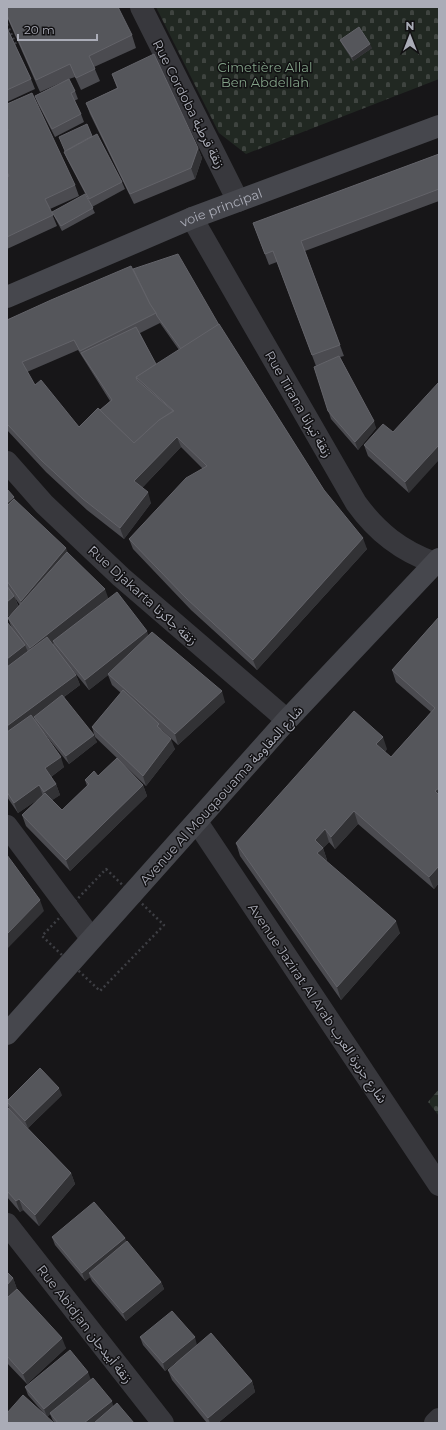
<svg xmlns="http://www.w3.org/2000/svg" width="446" height="1430" font-family="Montserrat,'Noto Sans Arabic',sans-serif">
  <style>
    .cemetery { fill: url(#cemetery-stones) }
    .lines { fill: none; stroke-linecap: round; stroke-linejoin: round }
    .path { stroke: #3e3f44; stroke-width: 2.5; stroke-dasharray: 2 3; stroke-linecap: butt }
    .street { stroke: #38383d; stroke-width: 22 }
    .secondary { stroke: #46474d; stroke-width: 22 }
    .wall { fill: #4b4b50; fill-rule: evenodd }
    .shaded-wall { fill: #323235 }
    .building { fill: #55565b; stroke: #636369 }
    .labels { text-anchor: middle; stroke-width: 3; stroke-linejoin: round; paint-order: stroke }
    .park-label { font-size: 13px; fill: #82a187; stroke: #121113 }
    .street-label { font-size: 13px; fill: #aaacb7; stroke: #121113 }
  </style>
  <defs>
    <pattern id="cemetery-stones" width="16" height="16" patternUnits="userSpaceOnUse"><rect width="16" height="16" fill="#212822"/><path d="M2 7V4a2 2 0 0 1 4 0v3zM10 15v-3a2 2 0 0 1 4 0v3z" fill="#3f4440"/></pattern>
  </defs>
  <rect width="100%" height="100%" fill="#171618"/>
  <g class="cemetery">
    <polygon points="156,7 439,7 439,79 246,154 219,133"/>
    <polygon points="439,1089 439,1116 428,1102"/>
  </g>
  <g class="lines">
    <g class="path">
      <polyline points="7,24 17,47"/>
      <polygon points="106,869 164,925 100,991 42,936"/>
    </g>
    <g class="street">
      <polyline points="141,7 238,201"/>
      <path d="M192 218 356 503C377 532 401 551 435 563"/>
      <polyline points="7,462 44,504 121,577 287,720"/>
      <polyline points="197,822 439,1185"/>
      <polyline points="7,826 91,938"/>
      <polyline points="7,1224 163,1423"/>
      <polyline points="435,1423 439,1419"/>
    </g>
    <g class="secondary">
      <path id="s1" d="M7 297 192 218 439 126"/>
      <polyline points="7,1034 287,720 439,559"/>
    </g>
  </g>
  <g class="wall">
    <polygon points="7,7 132,35 136,48 94,67 100,81 81,90 75,77 69,79 75,91 78,99 74,101 81,114 84,122 55,137 38,104 35,96 65,81 40,92 7,17"/>
    <polygon points="7,28 31,79 35,89 7,102"/>
    <polygon points="340,40 372,48 353,61 342,44"/>
    <polygon points="112,74 198,148 202,158 195,179 134,204 90,114 86,103 117,88"/>
    <polygon points="7,104 75,185 79,196 50,209 57,226 7,249 7,177 8,177 7,175 7,131 8,130 7,129"/>
    <polygon points="92,136 122,182 125,189 92,207 95,213 62,231 54,216 52,212 89,201 67,159 64,152"/>
    <polygon points="439,154 439,201 305,251 344,356 340,357 376,428 358,450 331,419 314,367 325,362 316,366 277,262 269,265 253,223"/>
    <path d="M133 269 219 325 324 490 367 549 257 670 191 610 133 549 129 539 203 469 181 447 142 488 151 503 124 539 87 510 46 472 7 430V320ZM160 323 179 350 156 365 140 333ZM78 350 110 401 100 410 79 427 35 385 27 372Z"/>
    <polygon points="393,432 409,493 368,456 364,445"/>
    <path d="M7 489 15 501 67 552 109 599 149 636 225 702 178 745 161 729 175 749 146 786 118 759 143 785 147 796 70 871 26 826 22 815 40 798 18 813 7 797V622L12 629 8 618 15 611 7 617V586L10 590 7 586ZM15 598 20 605 19 607ZM71 668 89 690 108 675 112 685 121 693 92 727 95 737 117 758 98 776 85 780 87 786 62 810 52 800 60 795 56 784 51 777 64 767 44 733 69 764 97 742 64 697 80 685 76 675Z"/>
    <polygon points="439,617 439,883 434,889 358,824 335,849 329,842 323,848 327,860 326,861 400,933 341,1000 240,856 236,843 387,749 385,752 391,757 431,712 396,682 392,670"/>
    <polygon points="62,1095 28,1128 9,1109 7,1103 7,1101"/>
    <polygon points="7,1107 71,1173 75,1184 39,1226 23,1210 20,1212 7,1197"/>
    <polygon points="52,1237 125,1238 126,1242 161,1282 164,1289 126,1321 92,1281 90,1277 85,1281 55,1245"/>
    <polygon points="7,1272 13,1278 17,1289 66,1348 27,1384 7,1363"/>
    <polygon points="140,1337 197,1345 252,1381 255,1392 218,1423 207,1423 172,1380 168,1370 181,1358 165,1371 143,1345"/>
    <polygon points="91,1380 113,1407 134,1423 55,1423 53,1421 50,1414 47,1417 28,1395 25,1387"/>
  </g>
  <g class="shaded-wall">
    <polygon points="370,44 372,48 353,61 352,57"/>
    <polygon points="198,148 202,158 195,179 191,168"/>
    <polygon points="374,421 376,428 358,450 355,442"/>
    <polygon points="177,437 181,447 138,492 134,481"/>
    <polygon points="439,445 439,460 409,493 405,482"/>
    <polygon points="148,492 151,503 124,539 120,528"/>
    <polygon points="14,497 17,507 7,517 7,503"/>
    <polygon points="363,538 367,549 257,670 253,660"/>
    <polygon points="66,548 70,558 25,612 21,601"/>
    <polygon points="105,589 109,600 53,641 54,643 34,658 30,648"/>
    <polygon points="14,596 19,608 7,617 7,602"/>
    <polygon points="147,631 151,642 89,690 85,680"/>
    <polygon points="25,645 30,657 7,675 7,659"/>
    <polygon points="76,675 80,685 35,718 34,717 35,719 7,739 7,726"/>
    <polygon points="222,691 225,702 178,745 175,734"/>
    <polygon points="94,735 97,742 69,764 66,756"/>
    <polygon points="383,737 387,749 381,756 376,744"/>
    <polygon points="171,739 175,749 146,786 143,776"/>
    <polygon points="61,757 64,767 48,779 45,768"/>
    <polygon points="56,784 60,795 48,803 44,792"/>
    <polygon points="39,785 43,796 18,813 14,803"/>
    <polygon points="143,785 147,796 70,871 66,860"/>
    <polygon points="439,788 439,801 435,791"/>
    <polygon points="354,811 358,824 335,849 331,837"/>
    <polygon points="325,829 329,842 323,848 327,860 322,865 317,853 315,840"/>
    <polygon points="439,866 439,883 434,889 429,877"/>
    <polygon points="40,900 44,911 7,949 7,934"/>
    <polygon points="396,921 400,933 341,1000 337,987"/>
    <polygon points="59,1088 62,1095 28,1128 25,1121"/>
    <polygon points="71,1173 75,1184 39,1226 35,1215"/>
    <polygon points="19,1199 23,1210 20,1212 16,1201"/>
    <polygon points="125,1238 127,1246 89,1273 90,1277 85,1281 82,1273"/>
    <polygon points="13,1278 18,1292 7,1306 7,1285"/>
    <polygon points="161,1282 164,1289 126,1321 123,1313"/>
    <polygon points="195,1337 197,1345 165,1371 163,1363"/>
    <polygon points="62,1338 66,1348 27,1384 23,1374"/>
    <polygon points="88,1372 91,1380 47,1417 44,1409"/>
    <polygon points="252,1381 255,1392 218,1423 210,1423 208,1418"/>
    <polygon points="112,1401 114,1409 97,1423 84,1423"/>
  </g>
  <g class="building">
    <polygon points="7,7 118,7 132,35 89,56 95,69 76,78 70,64 36,80 7,15"/>
    <polygon points="359,27 370,44 352,57 340,40"/>
    <polygon points="7,28 31,79 7,90"/>
    <polygon points="154,54 198,148 191,168 130,194 86,103 118,88 112,74"/>
    <polygon points="69,79 75,91 71,93 81,114 52,129 35,96"/>
    <polygon points="32,93 75,185 45,199 53,215 7,237 7,177 9,176 7,172 7,131 8,130 7,127 7,104"/>
    <polygon points="87,124 92,136 65,151 59,137"/>
    <polygon points="97,134 122,182 89,199 64,152"/>
    <polygon points="439,154 439,189 301,241 340,345 312,355 273,251 265,254 253,223"/>
    <polygon points="85,194 93,208 61,226 52,212"/>
    <polygon points="178,254 219,325 181,349 157,316 156,313 150,304 133,269"/>
    <polygon points="131,266 150,304 156,313 80,351 74,340 22,362 35,385 41,380 79,427 98,408 134,443 159,420 174,411 136,377 219,324 324,490 363,538 253,660 187,599 129,539 186,478 207,466 177,437 134,481 148,492 120,528 83,499 42,461 7,424 7,320 51,300"/>
    <polygon points="136,327 156,364 136,377 137,380 173,411 159,420 134,443 100,410 112,400 81,353"/>
    <polygon points="339,356 374,421 355,442 328,411 314,367"/>
    <polygon points="439,382 439,445 405,482 364,445 383,424 393,432"/>
    <polygon points="7,489 14,497 7,503"/>
    <polygon points="14,499 66,548 21,601 7,581 7,506"/>
    <polygon points="67,552 105,589 30,648 8,618"/>
    <polygon points="7,586 14,596 7,602"/>
    <polygon points="117,592 147,631 85,680 53,641"/>
    <polygon points="439,617 439,788 435,791 439,795 439,866 429,877 354,811 331,837 325,829 315,840 323,848 317,853 396,921 337,987 236,843 354,711 383,737 376,744 391,757 435,708 392,670"/>
    <polygon points="7,622 25,645 7,659"/>
    <polygon points="152,632 222,691 175,734 108,674"/>
    <polygon points="47,637 76,675 7,726 7,667"/>
    <polygon points="123,690 159,724 157,726 171,739 143,776 92,727"/>
    <polygon points="62,695 94,735 66,756 34,717"/>
    <polygon points="31,715 61,757 45,768 56,784 44,792 39,785 14,803 7,792 7,732"/>
    <polygon points="117,758 143,785 66,860 22,815 45,793 62,810 89,784 85,780 94,771 98,776"/>
    <polygon points="7,855 40,900 7,934"/>
    <polygon points="40,1068 59,1088 25,1121 7,1102 7,1101"/>
    <polygon points="7,1107 71,1173 35,1215 19,1199 16,1201 7,1191"/>
    <polygon points="94,1202 125,1238 82,1273 52,1237"/>
    <polygon points="127,1241 161,1282 123,1313 89,1273"/>
    <polygon points="7,1272 13,1278 7,1285"/>
    <polygon points="17,1289 62,1338 23,1374 7,1356 7,1298"/>
    <polygon points="172,1311 195,1337 163,1363 140,1337"/>
    <polygon points="211,1333 252,1381 208,1418 168,1370"/>
    <polygon points="70,1350 88,1372 44,1409 25,1387"/>
    <polygon points="93,1378 112,1401 84,1423 58,1423 50,1413"/>
    <polygon points="23,1395 54,1423 7,1423 7,1413"/>
    <polygon points="117,1403 134,1423 94,1423"/>
  </g>
  <g class="labels">
    <g class="park-label">
      <text x="265" y="72">Cimetière Allal<tspan x="265" dy="15">Ben Abdellah</tspan></text>
    </g>
    <g class="street-label">
      <text transform="translate(189 104) rotate(63)" y="5">Rue Cordoba زنقة قرطبة</text>
      <text dy="5" stroke="none"><textPath href="#s1" startOffset="232">voie principal</textPath></text>
      <text transform="translate(299 404) rotate(60)" y="5">Rue Tirana زنقة تيرانا</text>
      <text transform="translate(143 595) rotate(42)" y="5">Rue Djakarta زنقة جاكرتا</text>
      <text transform="translate(221 795) rotate(-48)" y="5">Avenue Al Mouqaouama شارع المقاومة</text>
      <text transform="translate(318 1003) rotate(56)" y="5">Avenue Jazirat Al Arab شارع جزيرة العرب</text>
      <text transform="translate(85 1324) rotate(52)" y="5">Rue Abidjan زنقة أبيدجان</text>
    </g>
  </g>
  <rect width="446" height="1430" fill="none" stroke="#aaacb7" stroke-width="16"/>
  <g transform="translate(410 36)" stroke="#121113" stroke-width="3" paint-order="stroke">
  <path d="M0-3L7 15L0 10L-7 15Z" fill="#aaacb7"/>
  <text y="-6" font-size="11" font-weight="bold" text-anchor="middle" fill="#aaacb7">N</text>
  </g>
  <path d="M18 34v6h79v-6" fill="none" stroke="#aaacb7" stroke-width="2"/>
  <text x="24" y="34" font-size="12" fill="#aaacb7" stroke="#121113" stroke-width="3" paint-order="stroke">20 m</text>
</svg>
